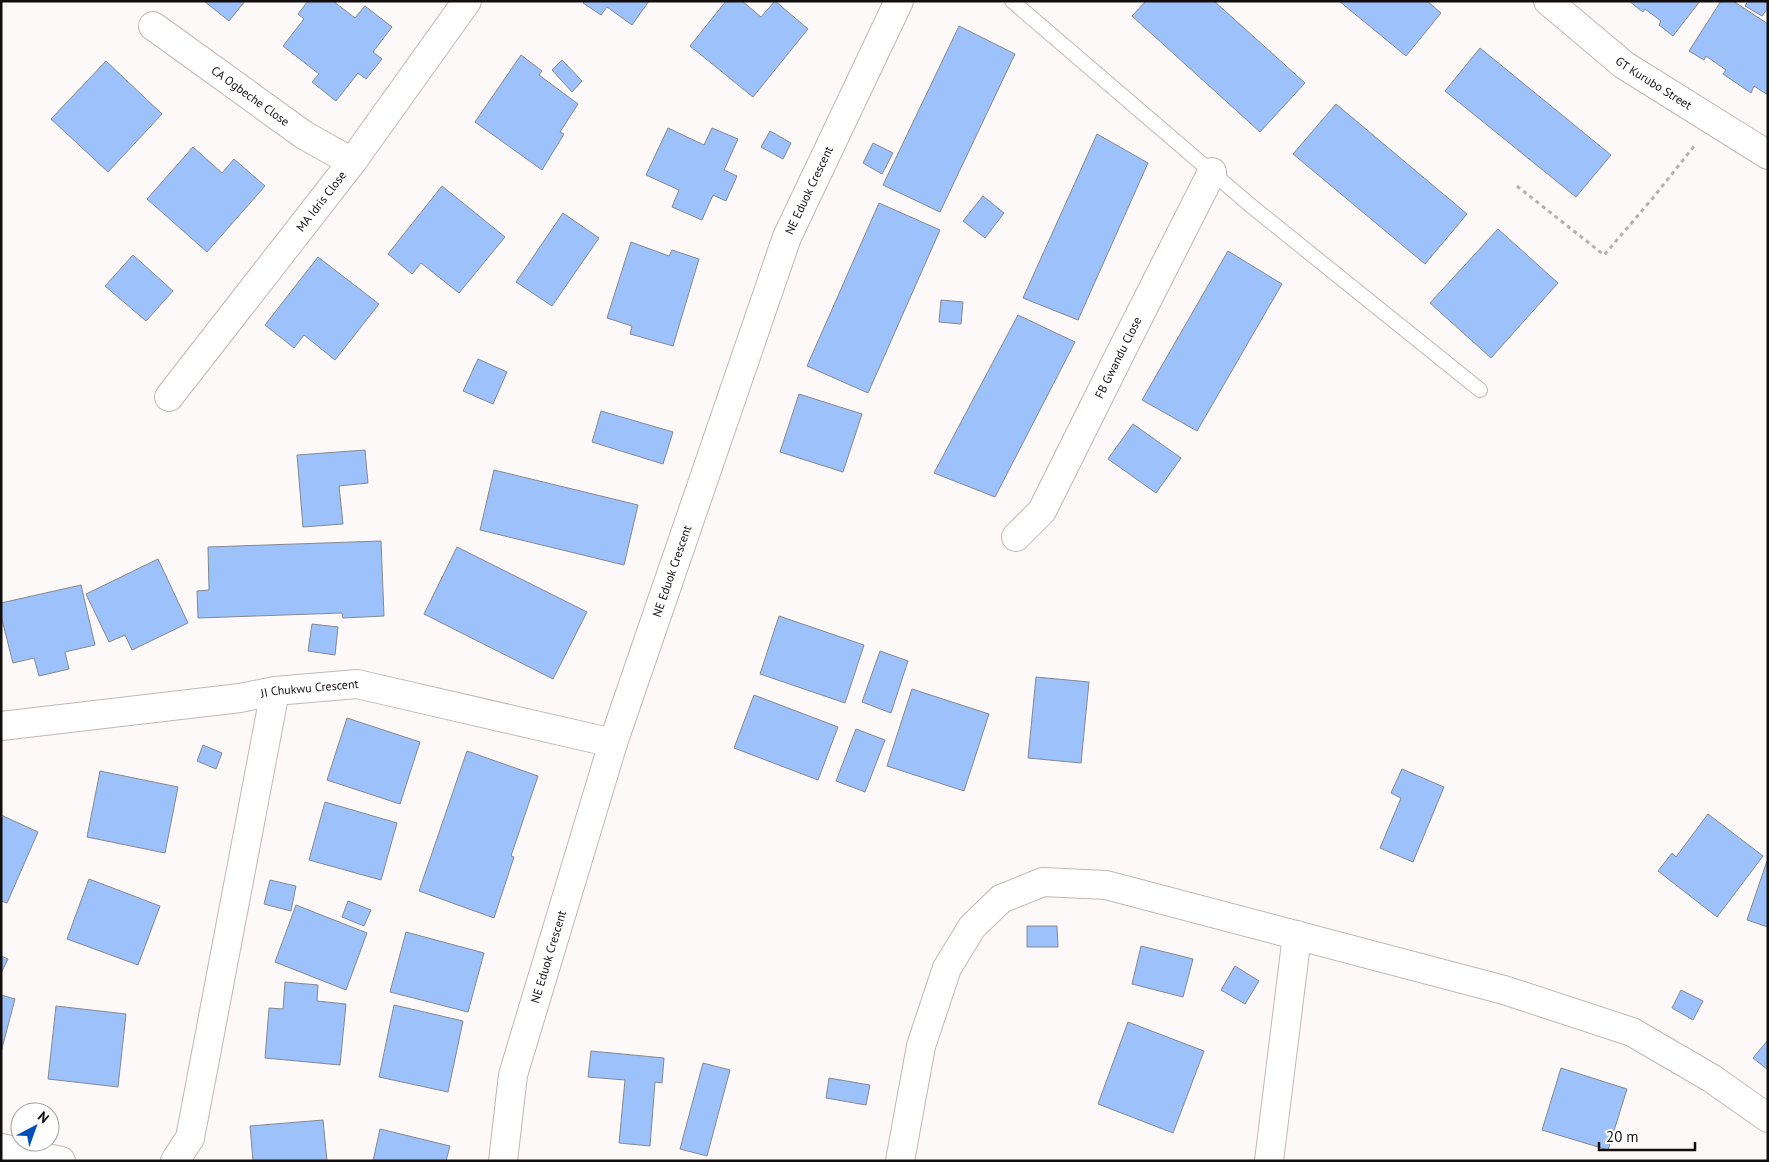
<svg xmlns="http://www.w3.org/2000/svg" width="1769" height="1162" font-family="'PT Sans',sans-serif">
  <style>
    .building { fill: #9dc1fa; stroke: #848990 }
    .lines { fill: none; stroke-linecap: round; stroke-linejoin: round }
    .lane-casing { stroke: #c2b7b7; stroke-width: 16 }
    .street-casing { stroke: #c2b7b7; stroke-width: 30 }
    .path { stroke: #b5b1b0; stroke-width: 3; stroke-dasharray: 4 4; stroke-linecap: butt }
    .lane { stroke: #fff; stroke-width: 14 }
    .street { stroke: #fff; stroke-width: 28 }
    .labels { text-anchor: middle; stroke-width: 4; stroke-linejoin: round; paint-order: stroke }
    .street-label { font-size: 12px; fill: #110e0d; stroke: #fff }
  </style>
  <rect width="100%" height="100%" fill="#fef9f9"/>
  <g class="building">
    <polygon points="204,1 245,1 229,21"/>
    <polygon points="308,1 333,1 355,18 365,6 392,27 373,52 382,59 366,79 358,73 336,101 312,82 319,74 283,46 304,19 298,14"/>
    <polygon points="585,1 649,1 632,25 607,7 601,15 583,3"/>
    <polygon points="726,1 742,1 761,17 775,1 808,29 753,97 690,46"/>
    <polygon points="1146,1 1214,1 1305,83 1260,132 1132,16"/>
    <polygon points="1339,1 1427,1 1441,13 1406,56"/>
    <polygon points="1629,1 1700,1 1673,36 1659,25 1661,21 1645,9 1643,12"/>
    <polygon points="1721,1 1733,1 1768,24 1768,95 1754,86 1751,93 1723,74 1726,70 1706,56 1704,60 1689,51"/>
    <polygon points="1748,1 1763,1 1768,4 1768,8 1762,16 1745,6"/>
    <polygon points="959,26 1015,54 940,212 883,185"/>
    <polygon points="1480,48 1611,155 1576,197 1445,91"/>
    <polygon points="521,55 542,71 539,75 578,104 560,132 564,134 542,170 475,122"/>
    <polygon points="562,60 582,81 572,92 552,70"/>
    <polygon points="106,61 162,114 108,172 51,119"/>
    <polygon points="1336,104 1467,214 1425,264 1293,154"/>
    <polygon points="668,128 704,145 712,128 738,139 724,170 737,176 726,201 713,195 702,220 672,207 679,190 646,175"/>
    <polygon points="770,131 791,143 783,159 761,147"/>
    <polygon points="1097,134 1148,163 1078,320 1023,298"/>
    <polygon points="873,143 893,153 882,174 863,163"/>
    <polygon points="193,147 222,173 234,159 265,186 207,252 147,199"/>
    <polygon points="442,186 505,237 459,293 421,263 412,274 388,254"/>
    <polygon points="983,196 1004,213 985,238 963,221"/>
    <polygon points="879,203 940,230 868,393 807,366"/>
    <polygon points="563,213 599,238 552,306 516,282"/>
    <polygon points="1498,229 1558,283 1491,358 1430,303"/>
    <polygon points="631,242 669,256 672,250 699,259 673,346 630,334 632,326 607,318"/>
    <polygon points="1228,251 1282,284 1197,431 1142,400"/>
    <polygon points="133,255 173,291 146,321 105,286"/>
    <polygon points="318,257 379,304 335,360 304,335 294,348 265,325"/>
    <polygon points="941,300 963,302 961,324 939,322"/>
    <polygon points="1018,315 1075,342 995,497 934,473"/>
    <polygon points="478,359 507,372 493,404 463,391"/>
    <polygon points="799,394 862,414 843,472 780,452"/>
    <polygon points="601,411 673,432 663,464 592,442"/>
    <polygon points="1133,424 1181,458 1156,493 1108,459"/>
    <polygon points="365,450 368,483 339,486 343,524 303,527 297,455"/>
    <polygon points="494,470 638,505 624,565 480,530"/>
    <polygon points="381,541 384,616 343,618 342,613 198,618 197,591 209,590 208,547"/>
    <polygon points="457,547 587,612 553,679 424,614"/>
    <polygon points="158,559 188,623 132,650 125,635 109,642 86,594"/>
    <polygon points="81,585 95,645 65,652 69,669 39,676 34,658 13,663 1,616 1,603"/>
    <polygon points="779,616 864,645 845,703 760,674"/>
    <polygon points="312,624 338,627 335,655 308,651"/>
    <polygon points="880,651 908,661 891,713 862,702"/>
    <polygon points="1036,677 1089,682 1081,763 1028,758"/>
    <polygon points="912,689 989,714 964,791 887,766"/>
    <polygon points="754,695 838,727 818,780 734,748"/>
    <polygon points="347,718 420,742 400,804 327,780"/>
    <polygon points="856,729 885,740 865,792 836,781"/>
    <polygon points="203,745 222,753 216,769 197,761"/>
    <polygon points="467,751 538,776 511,856 514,857 494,918 419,891"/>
    <polygon points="1402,769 1444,787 1413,862 1380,848 1401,798 1391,793"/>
    <polygon points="100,771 178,787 165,853 87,837"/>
    <polygon points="325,802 397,823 381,880 309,860"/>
    <polygon points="1708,814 1763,856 1717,917 1658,871 1672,853 1676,857"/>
    <polygon points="1,815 38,832 7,903 1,901"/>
    <polygon points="1767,861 1768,861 1768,927 1747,920"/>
    <polygon points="89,879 160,906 138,965 67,939"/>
    <polygon points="270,880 296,886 291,911 264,904"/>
    <polygon points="348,901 371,910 364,926 342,917"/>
    <polygon points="296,905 367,933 346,990 275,962"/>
    <polygon points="1027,926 1057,926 1058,947 1027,947"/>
    <polygon points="406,932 484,953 468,1012 390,992"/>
    <polygon points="1141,946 1193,959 1183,997 1132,984"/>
    <polygon points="1,956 8,959 1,973"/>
    <polygon points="1235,966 1259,981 1245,1004 1221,990"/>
    <polygon points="285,982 318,985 317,1001 346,1004 340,1065 265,1058 269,1008 283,1009"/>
    <polygon points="1681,990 1703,1001 1693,1020 1672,1008"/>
    <polygon points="1,995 15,999 1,1052"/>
    <polygon points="394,1005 463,1021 448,1092 379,1077"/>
    <polygon points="56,1006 126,1014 118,1087 48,1079"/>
    <polygon points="1128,1022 1204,1051 1173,1133 1098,1104"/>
    <polygon points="1768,1040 1768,1069 1767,1069 1753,1058"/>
    <polygon points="591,1051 664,1058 662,1083 655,1082 650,1146 619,1143 625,1080 588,1077"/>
    <polygon points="703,1063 730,1070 707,1156 680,1149"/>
    <polygon points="1561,1068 1627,1089 1608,1150 1542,1130"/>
    <polygon points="829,1078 870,1085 866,1105 826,1098"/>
    <polygon points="323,1120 327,1161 253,1161 250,1126"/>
    <polygon points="380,1129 450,1146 446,1161 373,1161"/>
  </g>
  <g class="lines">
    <g class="lane-casing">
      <polyline id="lane" points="1012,1 1250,205 1480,390"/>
    </g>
    <g class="street-casing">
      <g id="street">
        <path id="s1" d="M1548 1 1624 65 1768 155"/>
        <path id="s2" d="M153 26 304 135 352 162"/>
        <path id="s3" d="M169 397 352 162 467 1"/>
        <path id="s4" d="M1016 537 1042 511 1124 346 1212 172"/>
        <path id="s5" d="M1 726 240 698 275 691 357 684 613 743"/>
        <polyline points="1,1148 61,1161"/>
        <polyline points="175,1161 190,1138 275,691"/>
        <path id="s6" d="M503 1161 513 1075 613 743 787 237 899 1"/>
        <polyline points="900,1161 921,1046 947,968 972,927 1001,899 1043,882 1106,885 1504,990 1632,1032 1711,1078 1768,1118"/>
        <polyline points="1269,1161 1297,935"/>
      </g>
    </g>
    <polyline class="path" points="1517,186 1604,255 1652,199 1695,145"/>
    <use href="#lane" class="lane"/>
    <use href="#street" class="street"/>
  </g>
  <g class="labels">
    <g class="street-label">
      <text dy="4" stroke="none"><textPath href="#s1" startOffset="134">GT Kurubo Street</textPath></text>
      <text dy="4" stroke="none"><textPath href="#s2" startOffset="120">CA Ogbeche Close</textPath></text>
      <text dy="4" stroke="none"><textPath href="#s6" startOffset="1020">NE Eduok Crescent</textPath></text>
      <text dy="4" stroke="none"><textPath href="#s3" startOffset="248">MA Idris Close</textPath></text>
      <text dy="4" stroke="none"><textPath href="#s4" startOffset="208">FB Gwandu Close</textPath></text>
      <text dy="4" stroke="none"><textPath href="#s6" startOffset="615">NE Eduok Crescent</textPath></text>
      <text dy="4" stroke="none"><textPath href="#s5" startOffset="311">JI Chukwu Crescent</textPath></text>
      <text dy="4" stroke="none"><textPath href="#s6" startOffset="210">NE Eduok Crescent</textPath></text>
    </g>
  </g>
  <rect width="1769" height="1162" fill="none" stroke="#110e0d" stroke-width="5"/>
  <g transform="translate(35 1127) rotate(41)"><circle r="24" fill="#ffffff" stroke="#a09f9e"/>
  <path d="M0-4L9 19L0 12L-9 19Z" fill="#0050b9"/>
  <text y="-8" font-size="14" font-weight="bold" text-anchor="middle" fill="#110e0d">N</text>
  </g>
  <path d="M1599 1142v8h96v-8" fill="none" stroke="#110e0d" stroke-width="2.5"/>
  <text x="1606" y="1142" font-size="15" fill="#110e0d" stroke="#ffffff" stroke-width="4" paint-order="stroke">20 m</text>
</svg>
